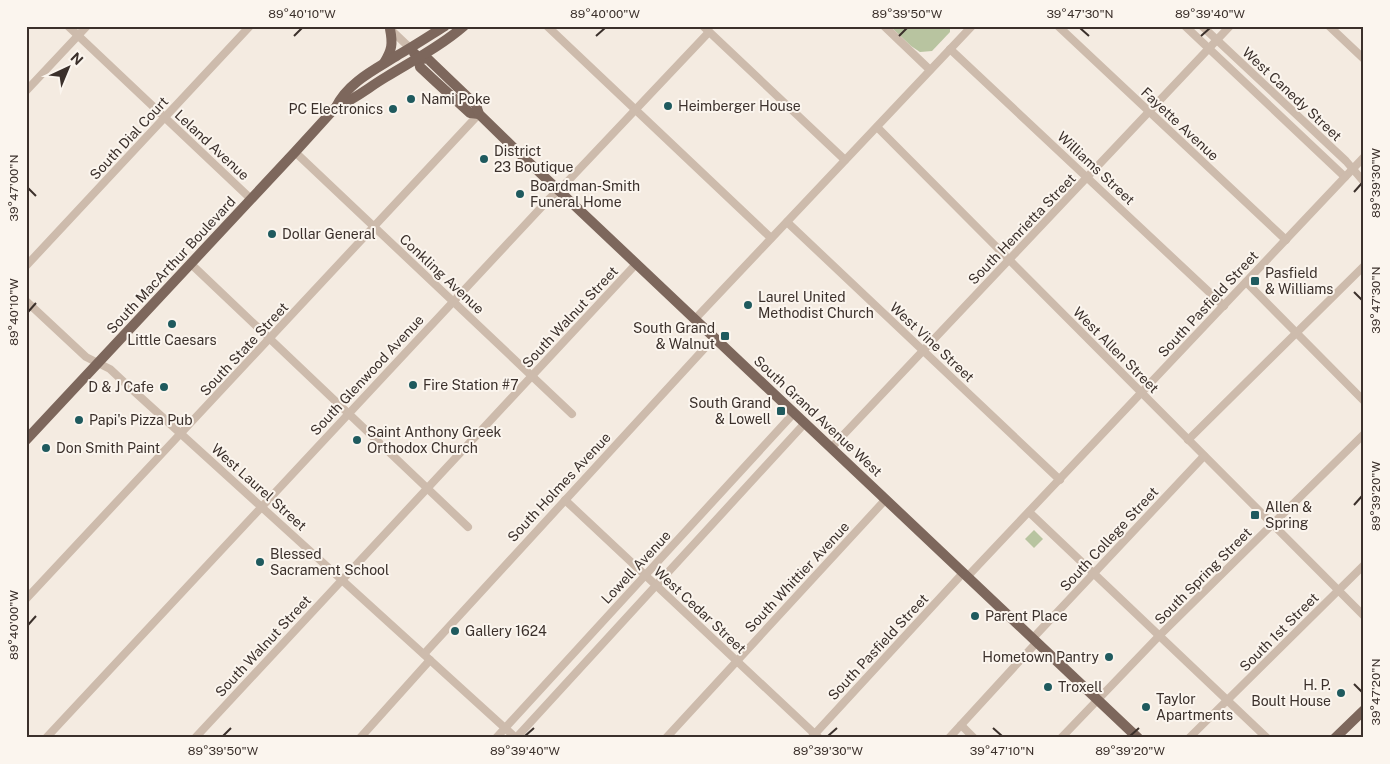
<svg xmlns="http://www.w3.org/2000/svg" width="1390" height="764" font-family="'Public Sans',sans-serif">
  <style>
    .green { fill: #b8c4a0 }
    .lines { fill: none; stroke-linecap: round; stroke-linejoin: round }
    .minor { stroke: #cdbbac; stroke-width: 8 }
    .major { stroke: #7d675c; stroke-width: 10 }
    .ticks { fill: none; stroke: #3b302b; stroke-width: 2 }
    .poi-dot { fill: #1f5a5e; stroke: #fbf5ee; stroke-width: 2 }
    .labels { text-anchor: middle; stroke-width: 4; stroke-linejoin: round; paint-order: stroke }
    .street-label { font-size: 14px; fill: #3b302b; stroke: #fbf5ee }
    .poi-label { font-size: 14px; fill: #3b302b; stroke: #fbf5ee; text-anchor: start }
    .neatline { fill: none; stroke: #3b302b; stroke-width: 2 }
    .ticks-label { font-size: 12px; text-anchor: middle; fill: #3b302b }
  </style>
  <rect width="100%" height="100%" fill="#f4ebe1"/>
  <g class="green">
    <polygon points="890,26 950,26 950,32 932,51 920,52 911,46"/>
    <polygon points="1034,530 1043,539 1034,548 1025,539"/>
  </g>
  <g class="lines">
    <g class="minor">
      <polyline points="68,26 251,199"/>
      <polyline points="547,26 771,238"/>
      <polyline points="703,26 845,160"/>
      <polyline points="884,26 930,70"/>
      <polyline points="1058,26 1286,240"/>
      <polyline points="1185,26 1345,177"/>
      <polyline points="1202,26 1346,161 1364,182"/>
      <polyline points="1329,26 1364,59"/>
      <polyline points="390,29 410,48"/>
      <polyline points="950,49 1224,306"/>
      <polyline points="26,91 87,26"/>
      <polyline points="877,127 1364,616"/>
      <polyline points="295,152 572,414"/>
      <polyline points="787,222 1060,480"/>
      <polyline points="191,264 468,527"/>
      <polyline points="26,266 250,26"/>
      <polyline points="1246,282 1364,401"/>
      <polyline points="26,301 86,357 110,369 126,384 516,738"/>
      <polyline points="695,319 972,26"/>
      <polyline points="1188,440 1364,266"/>
      <polyline points="831,448 1230,26"/>
      <polyline points="565,500 819,738"/>
      <polyline points="1029,512 1267,738"/>
      <polyline points="967,577 1364,157"/>
      <polyline points="26,599 479,114"/>
      <polyline points="1033,638 1204,456"/>
      <polyline points="424,654 714,338"/>
      <polyline points="961,725 974,738"/>
      <polyline points="812,737 963,573"/>
      <polyline points="46,738 550,198 567,182 709,32"/>
      <polyline points="195,738 636,264"/>
      <polyline points="360,738 430,660"/>
      <polyline points="496,738 794,413"/>
      <polyline points="516,738 805,423"/>
      <polyline points="666,738 886,499"/>
      <polyline points="949,738 1037,642"/>
      <polyline points="1061,738 1159,636 1364,434"/>
      <polyline points="1189,738 1364,565"/>
    </g>
    <g class="major">
      <polyline points="414,53 418,57 420,67 435,81 470,113 479,114"/>
      <polyline points="418,57 428,59 476,105 479,114 518,152 1138,738"/>
      <path d="M384 63C392 50 393 44 390 29"/>
      <path d="M336 107C354 100 369 87 386 77 412 61 441 46 464 26"/>
      <path d="M26 440 295 152 336 107C348 82 376 69 398 55 414 46 429 36 445 26"/>
      <polyline points="1335,738 1364,710"/>
    </g>
  </g>
  <path class="ticks" d="M1080 28 1089 36M294 36 302 28M596 36 605 28M899 36 907 28M1201 36 1210 28M28 188 36 196M1354 192 1362 183M1354 292 1362 300M28 312 36 303M1354 505 1362 496M28 625 36 616M1354 684 1362 692M993 728 1002 736M223 736 231 728M525 736 534 728M828 736 837 728M1130 736 1139 728"/>
  <g class="poi-dot">
    <circle cx="411" cy="99" r="5"/>
    <circle cx="668" cy="106" r="5"/>
    <circle cx="393" cy="109" r="5"/>
    <circle cx="484" cy="159" r="5"/>
    <circle cx="520" cy="194" r="5"/>
    <circle cx="272" cy="234" r="5"/>
    <rect x="1250" y="276" width="10" height="10" rx="2.5"/>
    <circle cx="748" cy="305" r="5"/>
    <circle cx="172" cy="324" r="5"/>
    <rect x="720" y="331" width="10" height="10" rx="2.5"/>
    <circle cx="413" cy="385" r="5"/>
    <circle cx="164" cy="387" r="5"/>
    <rect x="776" y="406" width="10" height="10" rx="2.5"/>
    <circle cx="79" cy="420" r="5"/>
    <circle cx="357" cy="440" r="5"/>
    <circle cx="46" cy="448" r="5"/>
    <rect x="1250" y="510" width="10" height="10" rx="2.5"/>
    <circle cx="260" cy="562" r="5"/>
    <circle cx="975" cy="616" r="5"/>
    <circle cx="455" cy="631" r="5"/>
    <circle cx="1109" cy="657" r="5"/>
    <circle cx="1048" cy="687" r="5"/>
    <circle cx="1341" cy="693" r="5"/>
    <circle cx="1146" cy="707" r="5"/>
  </g>
  <g class="labels">
    <g class="street-label">
      <text transform="translate(1292 94) rotate(43)" y="5">West Canedy Street</text>
      <text transform="translate(1180 124) rotate(43)" y="5">Fayette Avenue</text>
      <text transform="translate(129 138) rotate(-47)" y="5">South Dial Court</text>
      <text transform="translate(212 145) rotate(43)" y="5">Leland Avenue</text>
      <text transform="translate(1096 168) rotate(43)" y="5">Williams Street</text>
      <text transform="translate(1022 229) rotate(-46)" y="5">South Henrietta Street</text>
      <text transform="translate(171 265) rotate(-47)" y="5">South MacArthur Boulevard</text>
      <text transform="translate(442 274) rotate(43)" y="5">Conkling Avenue</text>
      <text transform="translate(1208 304) rotate(-47)" y="5">South Pasfield Street</text>
      <text transform="translate(570 317) rotate(-47)" y="5">South Walnut Street</text>
      <text transform="translate(932 342) rotate(43)" y="5">West Vine Street</text>
      <text transform="translate(244 349) rotate(-47)" y="5">South State Street</text>
      <text transform="translate(1116 350) rotate(45)" y="5">West Allen Street</text>
      <text transform="translate(367 375) rotate(-47)" y="5">South Glenwood Avenue</text>
      <text transform="translate(818 416) rotate(43)" y="5">South Grand Avenue West</text>
      <text transform="translate(259 487) rotate(42)" y="5">West Laurel Street</text>
      <text transform="translate(559 487) rotate(-47)" y="5">South Holmes Avenue</text>
      <text transform="translate(1109 539) rotate(-47)" y="5">South College Street</text>
      <text transform="translate(636 567) rotate(-47)" y="5">Lowell Avenue</text>
      <text transform="translate(1203 576) rotate(-45)" y="5">South Spring Street</text>
      <text transform="translate(797 577) rotate(-47)" y="5">South Whittier Avenue</text>
      <text transform="translate(700 610) rotate(43)" y="5">West Cedar Street</text>
      <text transform="translate(1279 632) rotate(-45)" y="5">South 1st Street</text>
      <text transform="translate(263 646) rotate(-47)" y="5">South Walnut Street</text>
      <text transform="translate(878 647) rotate(-47)" y="5">South Pasfield Street</text>
    </g>
    <g class="poi-label">
      <text x="421" y="104">Nami Poke</text>
      <text x="678" y="111">Heimberger House</text>
      <text x="383" y="114" text-anchor="end">PC Electronics</text>
      <text x="494" y="156">District<tspan x="494" dy="16">23 Boutique</tspan></text>
      <text x="530" y="191">Boardman-Smith<tspan x="530" dy="16">Funeral Home</tspan></text>
      <text x="282" y="239">Dollar General</text>
      <text x="1265" y="278">Pasfield<tspan x="1265" dy="16">&amp; Williams</tspan></text>
      <text x="758" y="302">Laurel United<tspan x="758" dy="16">Methodist Church</tspan></text>
      <text x="715" y="333" text-anchor="end">South Grand<tspan x="715" dy="16">&amp; Walnut</tspan></text>
      <text x="172" y="345" text-anchor="middle">Little Caesars</text>
      <text x="423" y="390">Fire Station #7</text>
      <text x="154" y="392" text-anchor="end">D &amp; J Cafe</text>
      <text x="771" y="408" text-anchor="end">South Grand<tspan x="771" dy="16">&amp; Lowell</tspan></text>
      <text x="89" y="425">Papi's Pizza Pub</text>
      <text x="367" y="437">Saint Anthony Greek<tspan x="367" dy="16">Orthodox Church</tspan></text>
      <text x="56" y="453">Don Smith Paint</text>
      <text x="1265" y="512">Allen &amp;<tspan x="1265" dy="16">Spring</tspan></text>
      <text x="270" y="559">Blessed<tspan x="270" dy="16">Sacrament School</tspan></text>
      <text x="985" y="621">Parent Place</text>
      <text x="465" y="636">Gallery 1624</text>
      <text x="1099" y="662" text-anchor="end">Hometown Pantry</text>
      <text x="1331" y="690" text-anchor="end">H. P.<tspan x="1331" dy="16">Boult House</tspan></text>
      <text x="1058" y="692">Troxell</text>
      <text x="1156" y="704">Taylor<tspan x="1156" dy="16">Apartments</tspan></text>
    </g>
  </g>
  <rect width="1390" height="764" fill="none" stroke="#fbf5ee" stroke-width="55"/>
  <g transform="translate(68 68) rotate(44)" stroke="#fbf5ee" stroke-width="4" paint-order="stroke">
  <path d="M0-4L9 19L0 12L-9 19Z" fill="#3b302b"/>
  <text y="-8" font-size="14" font-weight="bold" text-anchor="middle" fill="#3b302b">N</text>
  </g>
  <rect x="28" y="28" width="1334" height="708" class="neatline"/>
  <g class="ticks-label">
    <text x="302" y="18">89°40'10"W</text>
    <text x="605" y="18">89°40'00"W</text>
    <text x="907" y="18">89°39'50"W</text>
    <text x="1080" y="18">39°47'30"N</text>
    <text x="1210" y="18">89°39'40"W</text>
    <text transform="translate(1376 183) rotate(-90)" y="4">89°39'30"W</text>
    <text transform="translate(14 188) rotate(-90)" y="4">39°47'00"N</text>
    <text transform="translate(1376 300) rotate(-90)" y="4">39°47'30"N</text>
    <text transform="translate(14 312) rotate(-90)" y="4">89°40'10"W</text>
    <text transform="translate(1376 496) rotate(-90)" y="4">89°39'20"W</text>
    <text transform="translate(14 625) rotate(-90)" y="4">89°40'00"W</text>
    <text transform="translate(1376 692) rotate(-90)" y="4">39°47'20"N</text>
    <text x="223" y="755">89°39'50"W</text>
    <text x="525" y="755">89°39'40"W</text>
    <text x="828" y="755">89°39'30"W</text>
    <text x="1002" y="755">39°47'10"N</text>
    <text x="1130" y="755">89°39'20"W</text>
  </g>
</svg>
